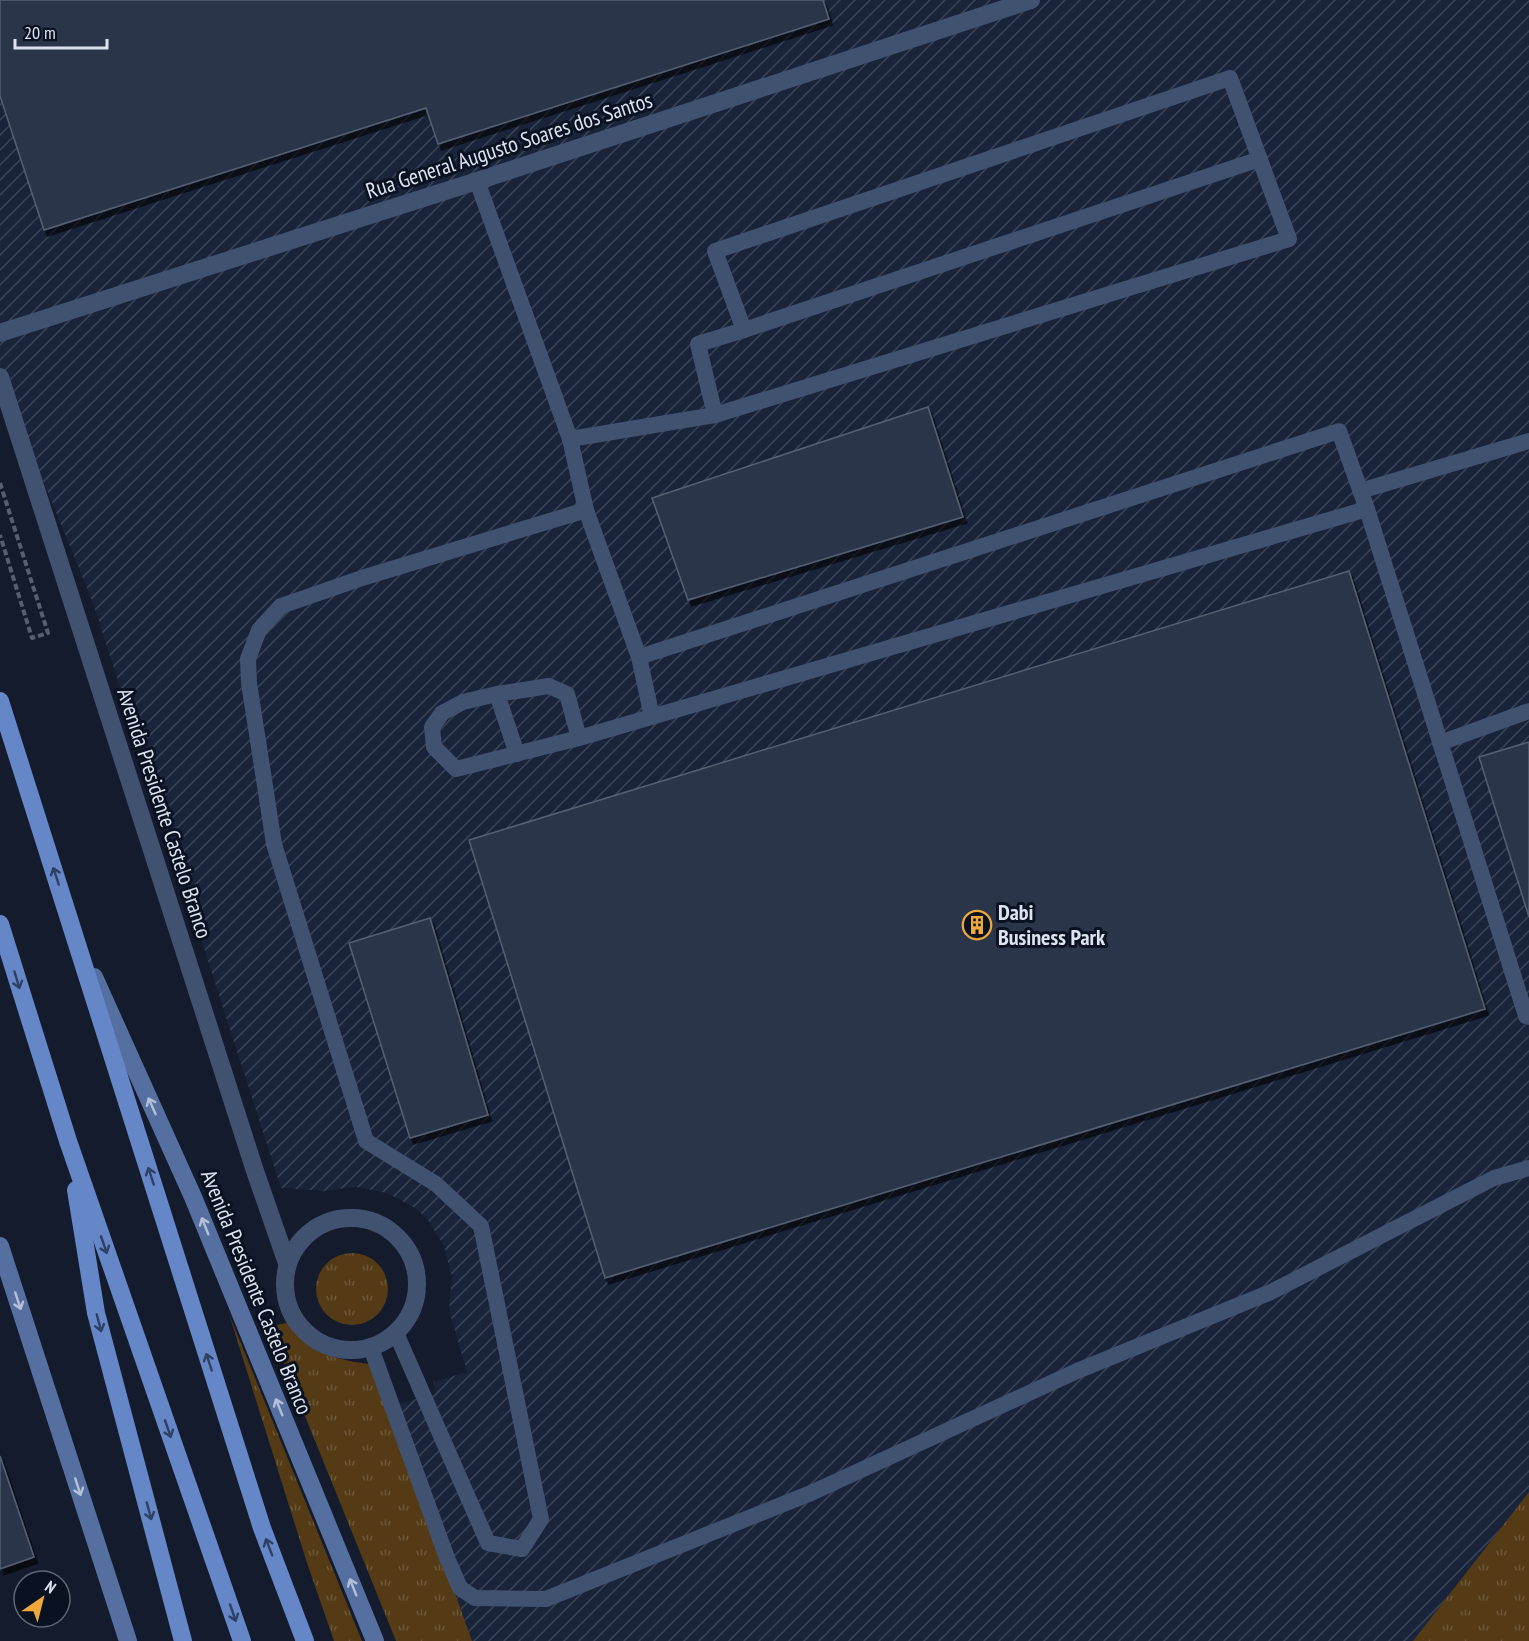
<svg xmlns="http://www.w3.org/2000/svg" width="1529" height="1641" font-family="'PT Sans Narrow',sans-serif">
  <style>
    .industrial { fill: url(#industrial-furrows) }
    .grass { fill: url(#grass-tufts) }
    .building { fill: #2c3648; stroke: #556074; stroke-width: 1.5; filter: url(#shadow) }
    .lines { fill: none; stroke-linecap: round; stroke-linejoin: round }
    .path { stroke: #575f6e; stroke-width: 4; stroke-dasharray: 6 3; stroke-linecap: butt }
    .lane { stroke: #415170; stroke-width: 16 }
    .street { stroke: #415170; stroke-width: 18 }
    .secondary { stroke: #556fa1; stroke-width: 18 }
    .primary { stroke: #6586c7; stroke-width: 18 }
    .oneway { stroke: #2e4064 }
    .oneway2 { stroke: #b4c0d8 }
    .labels { text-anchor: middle; stroke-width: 6; stroke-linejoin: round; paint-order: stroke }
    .street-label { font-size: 22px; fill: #dde3ef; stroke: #0a1222 }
    .poi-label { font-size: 22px; font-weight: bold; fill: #dde3ef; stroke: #0a1222; text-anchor: start }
  </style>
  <defs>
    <pattern id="industrial-furrows" width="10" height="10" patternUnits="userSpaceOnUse" patternTransform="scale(1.5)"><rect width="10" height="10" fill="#19243a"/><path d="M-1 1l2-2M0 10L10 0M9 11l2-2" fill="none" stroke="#3a4457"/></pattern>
    <pattern id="grass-tufts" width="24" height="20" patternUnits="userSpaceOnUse" patternTransform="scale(1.5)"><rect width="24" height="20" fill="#543b16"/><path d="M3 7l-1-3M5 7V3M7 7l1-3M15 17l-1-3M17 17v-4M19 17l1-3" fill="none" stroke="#6c5738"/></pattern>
    <filter id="shadow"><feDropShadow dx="3.5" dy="6" stdDeviation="0" flood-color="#0009"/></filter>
  </defs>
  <rect width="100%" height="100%" fill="#131b2c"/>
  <polygon class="industrial" points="0,0 1529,0 1529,1492 1413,1641 472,1641 389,1407 436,1393 433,1382 467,1372 449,1310 452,1278 444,1246 427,1219 415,1208 387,1193 356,1187 324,1191 281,1188 93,603 0,375"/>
  <g class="grass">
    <circle cx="352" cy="1289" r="36"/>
    <polygon points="229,1314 362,1641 334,1641 307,1563"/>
    <path d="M290 1322C295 1328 300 1335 306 1341 324 1357 346 1361 369 1364L389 1407 472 1641H396L269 1327Z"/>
    <polygon points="1529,1492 1529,1641 1413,1641"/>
  </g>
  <g class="building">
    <polygon points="0,0 823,0 829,19 438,144 426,108 44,230 0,96"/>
    <polygon points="928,407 963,517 688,600 652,498"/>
    <polygon points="1349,571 1485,1009 605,1278 469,840"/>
    <polygon points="1529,742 1529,917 1479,757"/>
    <polygon points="430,918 488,1115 410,1138 349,943"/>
    <polygon points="0,1456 34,1557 0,1569"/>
  </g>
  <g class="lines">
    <polyline class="path" points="0,483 48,633 32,638 0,535"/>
    <g class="lane">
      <polyline points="477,181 570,439 586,510 639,657 652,717"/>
      <polyline points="715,415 698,344 744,330"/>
      <polyline points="570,439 715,415 1289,239 1230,78 715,251 744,330 1260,159"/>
      <polyline points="1360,491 1529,441"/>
      <polyline points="639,657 1339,431 1367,509 1526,1016 1529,1017"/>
      <polyline points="497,694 517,754"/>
      <polyline points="579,738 567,694 549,686 497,694 463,702 442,713 432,727 434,747 456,769 579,738 1367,509"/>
      <polyline points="1440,743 1529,711"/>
      <polyline points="396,1333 488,1543 522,1549 541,1519 481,1226 436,1184 366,1141 274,844 249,683 248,659 259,630 281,606 362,578 586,510"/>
      <polyline points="371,1348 447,1558 460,1588 475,1598 546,1599 811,1493 1077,1371 1271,1292 1494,1178 1529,1168"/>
    </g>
    <g class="street">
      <polyline points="0,333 477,181 1031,0"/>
      <polyline points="0,377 255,1171 287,1263"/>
      <circle cx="351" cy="1284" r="66"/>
    </g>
    <g class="secondary">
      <polyline points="94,977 193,1197 375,1641"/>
      <polyline points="0,1246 128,1641"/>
    </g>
    <g class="primary">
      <polyline points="0,701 262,1528 305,1641"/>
      <polyline points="0,924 68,1141 242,1641"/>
      <polyline points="76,1190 96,1313 183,1641"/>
    </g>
  </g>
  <defs><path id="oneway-shaft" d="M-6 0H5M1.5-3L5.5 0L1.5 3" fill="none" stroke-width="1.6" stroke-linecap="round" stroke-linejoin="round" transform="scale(1.5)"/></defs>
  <g class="oneway">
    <use href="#oneway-shaft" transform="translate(56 876) rotate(-108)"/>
    <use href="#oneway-shaft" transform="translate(17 980) rotate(73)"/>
    <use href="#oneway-shaft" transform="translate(151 1176) rotate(-108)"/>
    <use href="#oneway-shaft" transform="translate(104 1245) rotate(71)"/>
    <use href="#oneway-shaft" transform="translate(99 1323) rotate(75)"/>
    <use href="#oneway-shaft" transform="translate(209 1362) rotate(-108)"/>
    <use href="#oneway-shaft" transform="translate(168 1429) rotate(71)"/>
    <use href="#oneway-shaft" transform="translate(149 1511) rotate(75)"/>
    <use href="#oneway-shaft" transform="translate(269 1547) rotate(-111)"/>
    <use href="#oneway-shaft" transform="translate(233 1613) rotate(71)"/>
  </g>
  <g class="oneway2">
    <use href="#oneway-shaft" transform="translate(152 1106) rotate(-114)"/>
    <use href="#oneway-shaft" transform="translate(205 1226) rotate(-112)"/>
    <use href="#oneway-shaft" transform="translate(18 1301) rotate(72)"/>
    <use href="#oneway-shaft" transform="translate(279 1407) rotate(-112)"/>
    <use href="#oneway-shaft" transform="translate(78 1487) rotate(72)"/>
    <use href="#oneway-shaft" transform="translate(353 1587) rotate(-112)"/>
  </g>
  <defs>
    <g id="building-ring" transform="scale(1.5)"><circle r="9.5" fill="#0a1222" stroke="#eea83c" stroke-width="1.5"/><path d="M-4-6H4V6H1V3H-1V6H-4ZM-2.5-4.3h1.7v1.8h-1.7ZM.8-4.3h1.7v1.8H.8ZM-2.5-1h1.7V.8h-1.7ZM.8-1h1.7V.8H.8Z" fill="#eea83c"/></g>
  </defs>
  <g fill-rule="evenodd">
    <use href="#building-ring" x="977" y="925"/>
  </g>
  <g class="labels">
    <g class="street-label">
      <text transform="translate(509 145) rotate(-18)" y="8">Rua General Augusto Soares dos Santos</text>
      <text transform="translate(165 813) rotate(72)" y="8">Avenida Presidente Castelo Branco</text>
      <text transform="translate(257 1292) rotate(68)" y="8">Avenida Presidente Castelo Branco</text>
    </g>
    <g class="poi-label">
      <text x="998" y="920">Dabi<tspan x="998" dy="25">Business Park</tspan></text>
    </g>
  </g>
  <g transform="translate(42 1599) rotate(35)"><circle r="28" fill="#0a1222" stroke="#5e6674" stroke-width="1.5"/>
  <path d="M0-4.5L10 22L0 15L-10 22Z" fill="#eea83c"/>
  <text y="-9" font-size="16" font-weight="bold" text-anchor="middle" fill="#dde3ef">N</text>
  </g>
  <path d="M15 39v9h92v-9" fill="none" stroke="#dde3ef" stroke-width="3"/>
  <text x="24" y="39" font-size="18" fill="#dde3ef" stroke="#0a1222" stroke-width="4.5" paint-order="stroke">20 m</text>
</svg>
